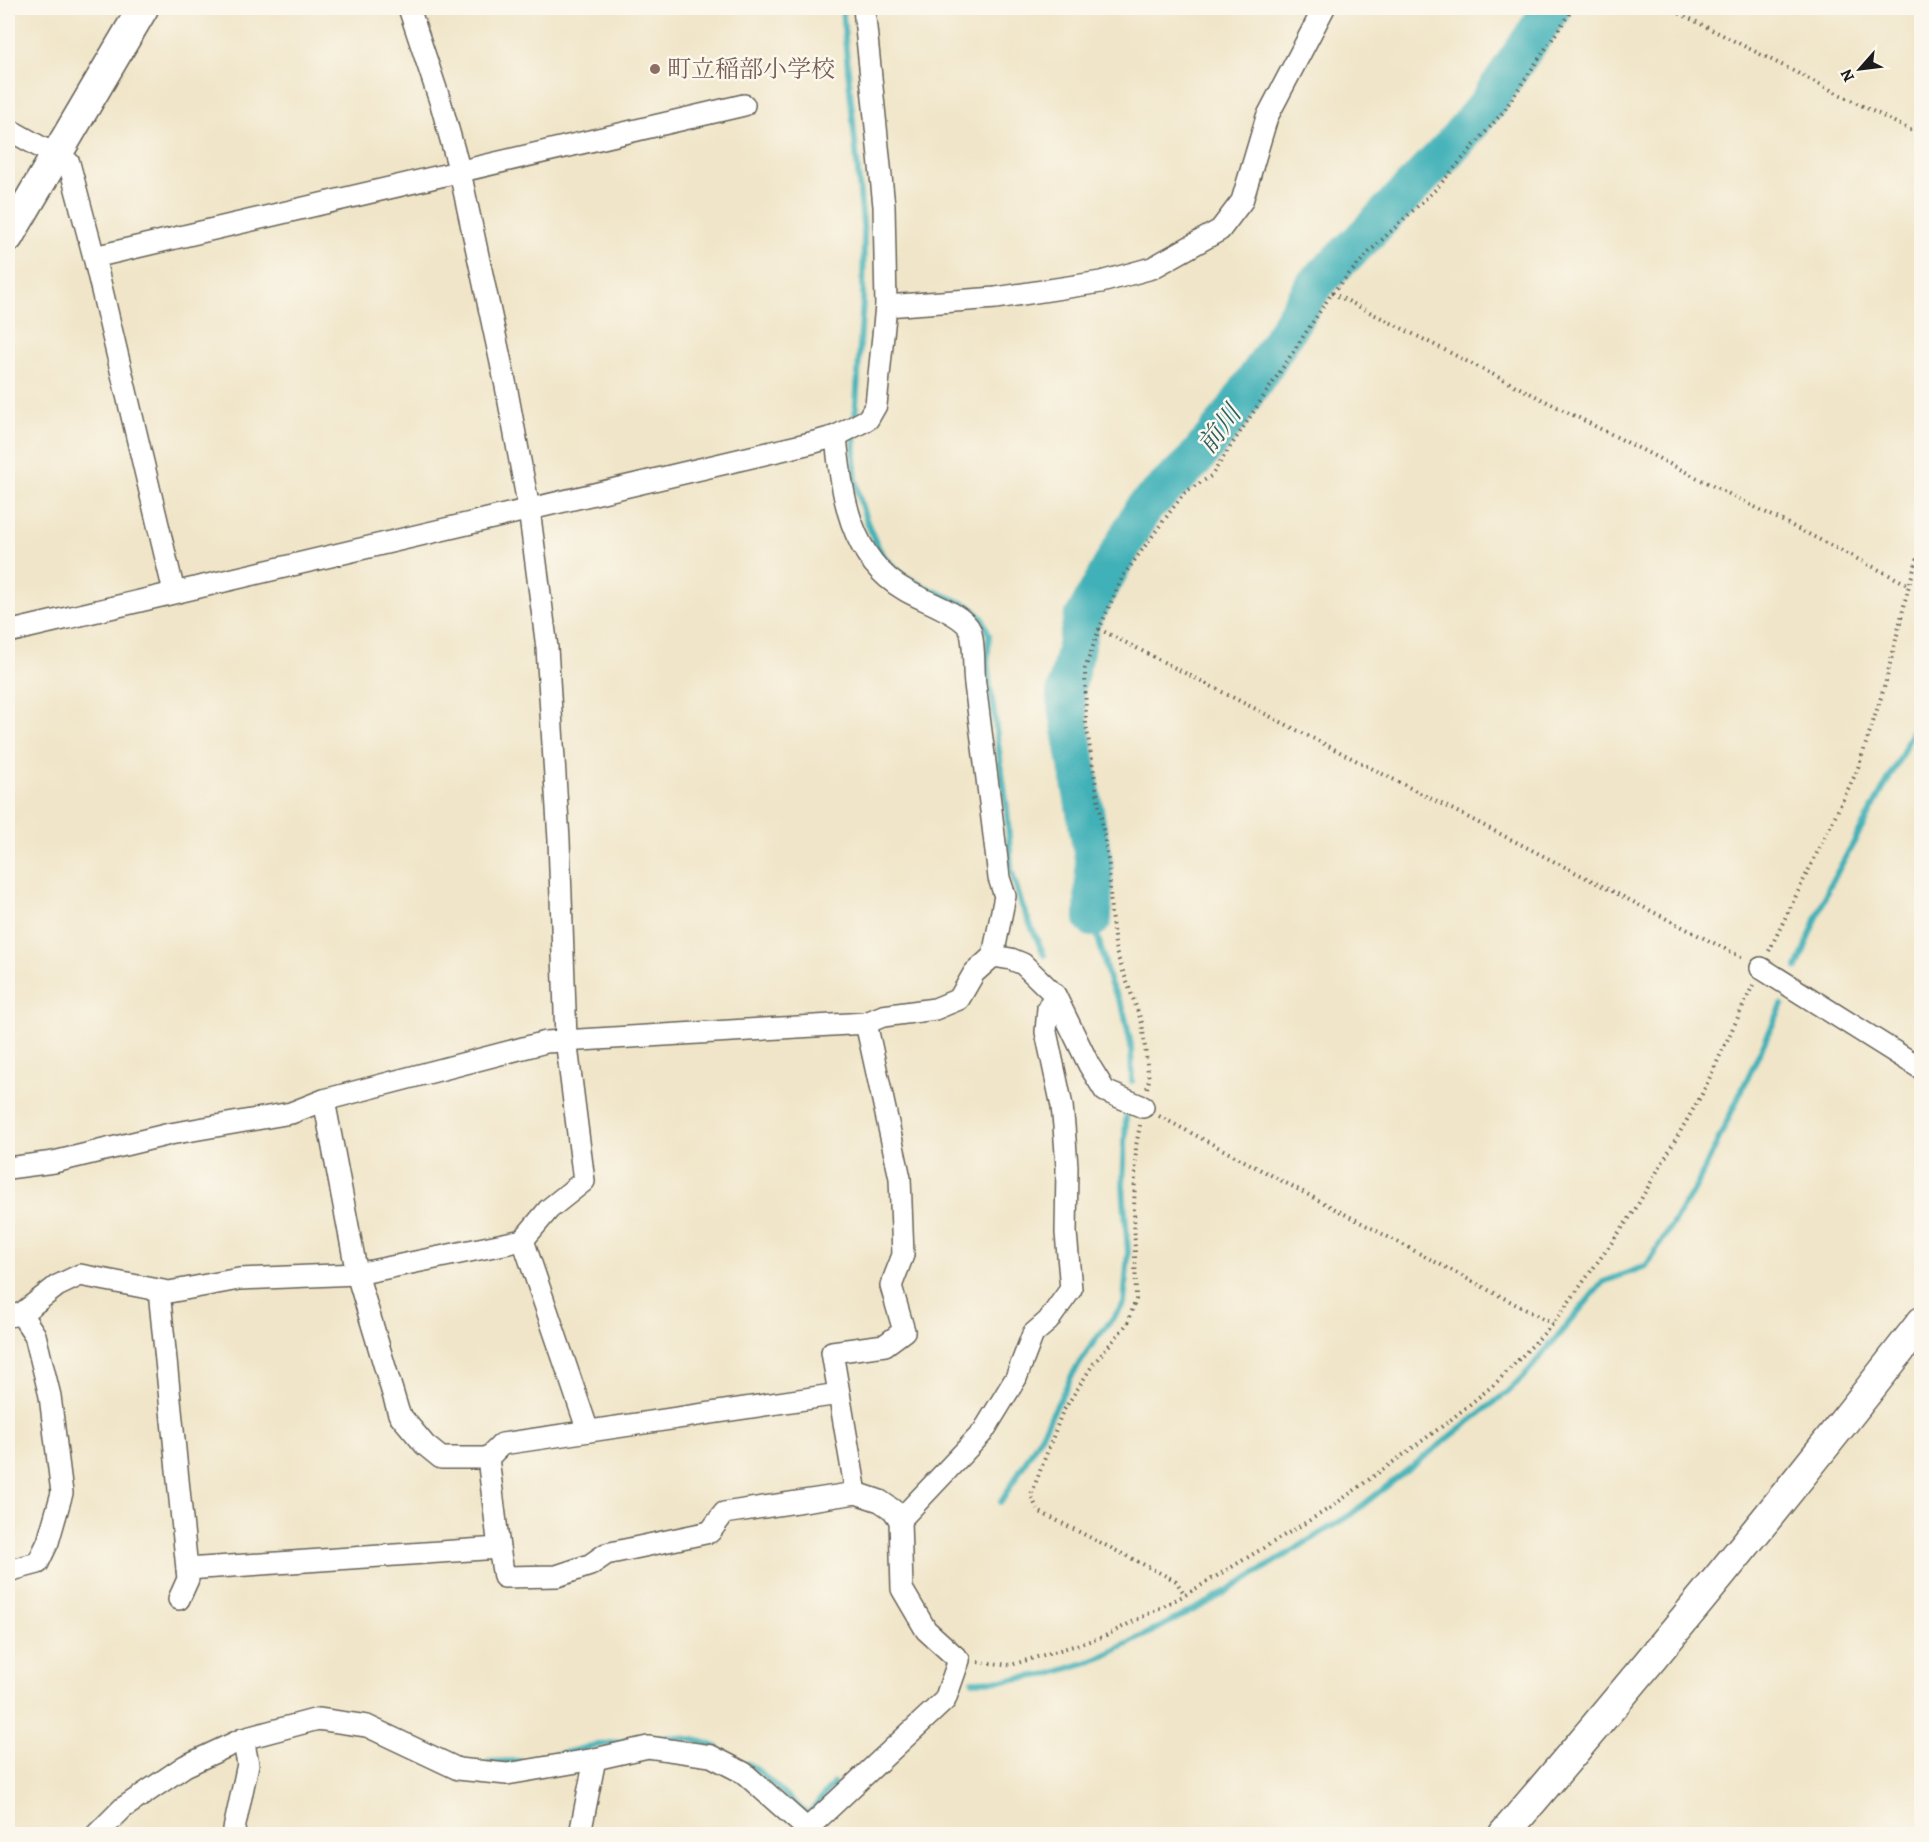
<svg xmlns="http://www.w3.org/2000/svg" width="1929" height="1842" font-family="Alegreya,'Noto Serif JP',serif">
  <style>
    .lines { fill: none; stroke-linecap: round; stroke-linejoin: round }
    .stream { stroke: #41b1b8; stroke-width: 6 }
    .river { stroke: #41b1b8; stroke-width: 38 }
    .street-casing { stroke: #666258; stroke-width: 24 }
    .secondary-casing { stroke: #666258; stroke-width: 33 }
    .path { stroke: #666258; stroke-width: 4; stroke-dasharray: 1.5 4.5; stroke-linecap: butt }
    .street { stroke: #fff; stroke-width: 21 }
    .secondary { stroke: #fff; stroke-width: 30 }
    .education-dot { fill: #8d6e63; stroke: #fbf7ec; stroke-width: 2 }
    .labels { text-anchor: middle; stroke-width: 5; stroke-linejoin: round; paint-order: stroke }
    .education-label { font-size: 24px; fill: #785e54; stroke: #fbf7ec; text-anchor: start }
    .water-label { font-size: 26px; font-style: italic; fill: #2d5f62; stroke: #fbf7ec }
  </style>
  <rect width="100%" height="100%" fill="#fbf7ec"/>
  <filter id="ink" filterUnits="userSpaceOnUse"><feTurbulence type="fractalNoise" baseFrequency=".0167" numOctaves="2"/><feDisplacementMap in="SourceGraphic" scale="12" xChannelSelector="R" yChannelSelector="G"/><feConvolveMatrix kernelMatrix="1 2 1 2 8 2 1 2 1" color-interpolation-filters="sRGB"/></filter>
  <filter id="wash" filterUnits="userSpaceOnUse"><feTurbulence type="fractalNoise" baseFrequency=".008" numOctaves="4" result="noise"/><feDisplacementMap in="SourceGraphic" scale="24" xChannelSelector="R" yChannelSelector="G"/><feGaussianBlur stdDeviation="1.35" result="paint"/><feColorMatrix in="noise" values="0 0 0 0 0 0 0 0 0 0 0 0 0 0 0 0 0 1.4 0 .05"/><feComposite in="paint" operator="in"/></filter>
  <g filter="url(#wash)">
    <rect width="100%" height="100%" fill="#f0e5c8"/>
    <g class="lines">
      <g class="stream">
        <polyline points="842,8 864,234 863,300 855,420"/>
        <path d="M855 430C853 472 855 495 872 534 877 545 882 556 892 565 912 585 944 595 970 606L982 618 989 635 987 663 1007 809 1011 869 1022 906 1044 955"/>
        <polyline points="1093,918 1110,983 1123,1008 1131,1045 1132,1081"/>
        <polyline points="1797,968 1828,889 1898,762 1922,710"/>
        <polyline points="1001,1502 1042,1434 1072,1375 1093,1343 1124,1304 1128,1252 1123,1185 1126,1117"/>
        <polyline points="973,1681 1006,1680 1051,1674 1100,1658 1211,1601 1350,1515 1506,1393 1525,1375 1603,1282 1646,1266 1697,1185 1782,1005"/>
        <path d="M652 1738C675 1736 697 1738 718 1748"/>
        <polyline points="552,1756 597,1745 636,1740"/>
        <polyline points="489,1762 521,1761"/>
        <polyline points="748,1764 756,1769 808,1815 834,1783"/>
      </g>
      <polyline class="river" points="1093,918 1094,864 1065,694 1082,620 1143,509 1194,461 1229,418 1265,365 1315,284 1361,240 1447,151 1486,105 1552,8"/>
    </g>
  </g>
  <g filter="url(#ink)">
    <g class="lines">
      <g class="street-casing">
        <g id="street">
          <polyline points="409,8 441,104 460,172 506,386 529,509 547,648 559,840 566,1039 584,1181 549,1209 523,1240 588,1431"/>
          <polyline points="8,129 69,163 94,257 174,592"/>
          <polyline points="94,257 744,105"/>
          <polyline points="886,306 996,298 1101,282 1152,268 1220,230 1242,201 1267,117 1324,8"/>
          <path d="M836 436C841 493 850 559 905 590 921 600 963 613 970 630 975 642 973 670 975 684 983 749 992 814 999 878L1005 896 993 956"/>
          <polyline points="8,632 815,442 836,436 868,419 876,405 886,306 884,206 864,8"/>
          <polyline points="1761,968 1922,1069"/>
          <polyline points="866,1023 883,1016 935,1009 959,999 974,973 993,956 1011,959 1023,964 1055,995 1089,1065 1105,1091 1143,1107"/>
          <polyline points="324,1100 357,1274 399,1414 425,1445 441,1458 488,1458 502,1444 839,1394"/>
          <polyline points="8,1168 54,1162 170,1134 291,1113 324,1100 546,1042 866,1023 900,1178 903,1255 891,1286 904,1331 885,1345 832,1352 856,1493"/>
          <polyline points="159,1291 188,1579 179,1599"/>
          <polyline points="21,1314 57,1286 80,1275 169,1292 239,1279 357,1274 523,1240"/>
          <polyline points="8,1316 21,1314 35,1335 50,1396 62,1493 48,1542 38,1563 8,1571"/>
          <polyline points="499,1548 504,1577 557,1576 590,1565 606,1554 710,1532 724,1513 856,1493 880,1501 893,1510 900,1520"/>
          <polyline points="187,1569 499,1548 488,1458"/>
          <polyline points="97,1834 123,1808 185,1766 243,1739 318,1719 367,1726 458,1769 507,1774 595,1759 648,1747 711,1756 744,1773 807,1829"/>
          <polyline points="233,1834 248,1764 243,1739"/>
          <polyline points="580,1834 595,1759"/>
          <polyline points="804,1834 807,1829 945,1700 959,1660 926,1630 902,1589 900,1520 983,1432 1016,1378 1033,1334 1048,1321 1071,1289 1066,1233 1067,1167 1064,1126 1062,1106 1046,1032 1048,1008 1055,995"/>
        </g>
      </g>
      <g class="secondary-casing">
        <g id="secondary">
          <polyline points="8,237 143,8"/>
          <path d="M1504 1834C1647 1667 1787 1496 1922 1322"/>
        </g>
      </g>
      <g class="path">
        <polyline points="1669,8 1922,136"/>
        <polyline points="1332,293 1909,585"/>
        <polyline points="1099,629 1745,959"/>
        <polyline points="1769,951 1857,771 1885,685 1909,585 1922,544"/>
        <polyline points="1147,1088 1149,1080 1142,1023 1116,952 1111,914 1109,866 1086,724 1085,669 1099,629 1123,576 1184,493 1211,476 1332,293 1371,250 1437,188 1503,112 1573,8"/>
        <polyline points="1159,1116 1553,1324"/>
        <polyline points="1140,1125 1136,1146 1134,1209 1136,1299 1128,1323 1094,1363 1062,1413 1031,1495 1038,1511 1176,1581 1185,1595"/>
        <polyline points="978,1662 1011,1665 1103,1637 1185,1595 1330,1508 1448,1422 1496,1383 1553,1324 1633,1213 1702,1094 1753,985"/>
      </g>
      <use href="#street" class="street"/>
      <use href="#secondary" class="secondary"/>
    </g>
  </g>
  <circle class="education-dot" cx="655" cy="69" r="6"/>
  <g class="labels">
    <g class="education-label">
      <text x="667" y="77">町立稲部小学校</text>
    </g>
    <g class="water-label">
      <text transform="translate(1219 429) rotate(-53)" y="9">前川</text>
    </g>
  </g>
  <rect width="1929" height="1842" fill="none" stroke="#fbf7ec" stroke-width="30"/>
  <g transform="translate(1860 69) rotate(242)" stroke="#fbf7ec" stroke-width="4.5" paint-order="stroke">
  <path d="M0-4.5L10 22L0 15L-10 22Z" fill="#1c1c1c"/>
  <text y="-9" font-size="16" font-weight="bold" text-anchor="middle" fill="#1c1c1c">N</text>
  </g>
</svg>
